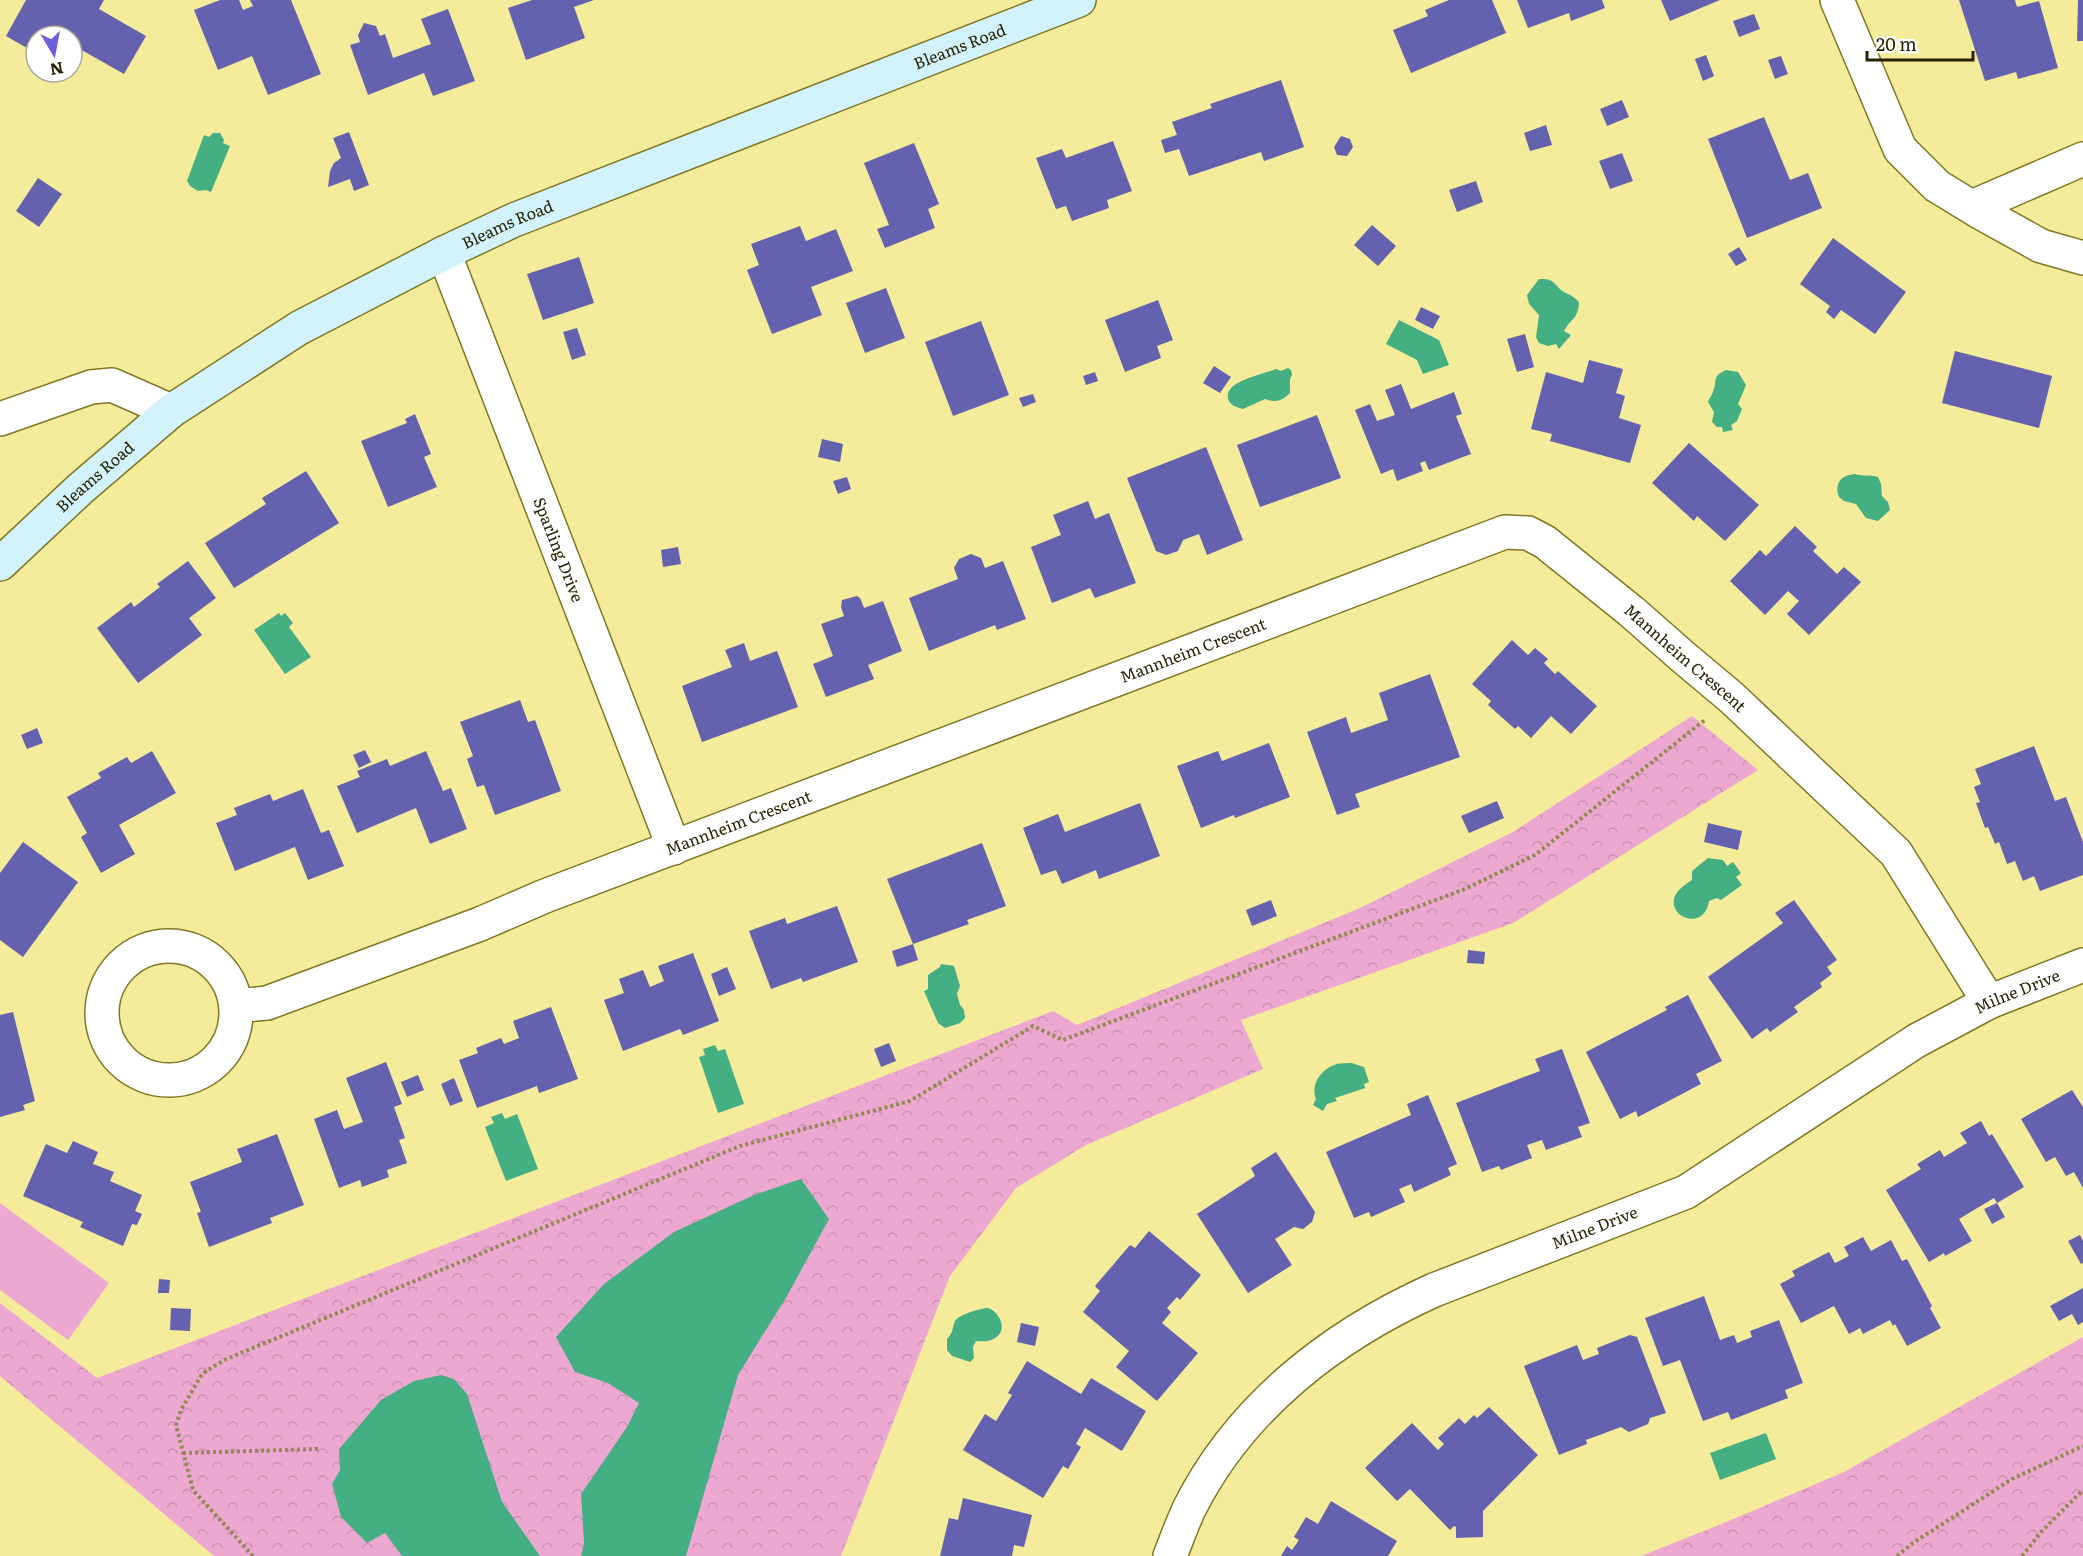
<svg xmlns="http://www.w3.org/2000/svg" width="2083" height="1556" font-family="Literata,serif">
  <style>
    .grass { fill: #eda8d1 }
    .park { fill: url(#park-crowns) }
    .water { fill: #44af83 }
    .building { fill: #6461ae }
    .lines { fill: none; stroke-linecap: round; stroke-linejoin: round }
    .street-casing { stroke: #807724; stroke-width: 36 }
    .secondary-casing { stroke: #807724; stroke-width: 36 }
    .path { stroke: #928b51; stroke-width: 4; stroke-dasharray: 3 3; stroke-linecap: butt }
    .street { stroke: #fff; stroke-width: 33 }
    .secondary { stroke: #d2f2fc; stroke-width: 33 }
    .labels { text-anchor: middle; stroke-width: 6; stroke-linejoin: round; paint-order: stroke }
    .street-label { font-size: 16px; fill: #272301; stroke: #fff }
  </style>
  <defs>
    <pattern id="park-crowns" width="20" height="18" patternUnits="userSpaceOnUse" patternTransform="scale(1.5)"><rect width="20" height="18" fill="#eda8d1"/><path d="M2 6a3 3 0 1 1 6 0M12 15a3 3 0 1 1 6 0" fill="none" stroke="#cb90b2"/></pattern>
  </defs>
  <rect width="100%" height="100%" fill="#f5ec9b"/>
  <polygon class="grass" points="0,1203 109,1283 68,1340 0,1290"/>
  <g class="park">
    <polygon points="1692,716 1758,770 1513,923 1241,1020 1263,1069 1086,1145 1016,1188 950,1276 841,1556 214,1556 0,1376 0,1303 97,1378 1053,1011 1077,1025 1360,908 1513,832"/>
    <polygon points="2083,1337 2083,1556 1641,1556 1719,1525 1844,1472"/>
  </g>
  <g class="water">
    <polygon points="213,133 220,133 224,140 223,143 230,146 211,192 206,190 198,191 190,186 187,181 204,135 209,137"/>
    <path d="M1539 279C1557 278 1554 287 1566 293 1572 296 1574 297 1579 302 1578 320 1571 318 1564 331L1571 335 1559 349 1556 344 1548 346 1539 343 1536 337 1539 315 1529 304 1527 295Z"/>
    <polygon points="1399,320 1439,340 1449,365 1423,374 1417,360 1386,344"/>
    <path d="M1288 368 1291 370 1292 375 1290 379V393C1282 401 1276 403 1265 399L1243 409C1236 407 1229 405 1228 398 1224 381 1264 374 1276 369L1281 371Z"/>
    <path d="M1726 370 1738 372 1746 385 1738 404 1742 409 1737 421 1731 425 1733 430 1723 432 1722 427H1717L1712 422 1714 412 1708 402C1709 398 1712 395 1713 392 1718 380 1711 377 1726 370Z"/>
    <path d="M1855 474C1863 477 1870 474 1878 477L1881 484 1882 496 1888 502 1890 510 1878 521 1866 518 1856 504 1844 501 1839 497C1834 483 1841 475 1855 474Z"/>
    <polygon points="279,613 281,616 285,613 293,623 289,627 311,657 285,674 254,630"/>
    <path d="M1708 858 1723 860 1727 866 1733 862 1741 873 1736 877 1742 885 1721 900 1717 898 1709 901C1704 933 1666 916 1675 896 1678 889 1686 884 1692 880V871Z"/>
    <polygon points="941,964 954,966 960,986 957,994 960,1005 964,1010 965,1018 960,1023 945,1028 938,1023 924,991 928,989 928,975 940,967"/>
    <polygon points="715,1045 718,1051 725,1049 744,1104 718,1113 699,1057 705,1055 703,1049"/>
    <path d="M1352 1063 1364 1067 1369 1082 1364 1084 1365 1088 1335 1098 1337 1101 1327 1104 1323 1111 1313 1105 1316 1099C1310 1084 1322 1068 1337 1064 1341 1063 1347 1063 1352 1063Z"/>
    <polygon points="502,1113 505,1119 517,1114 538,1169 506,1181 485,1127 494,1123 491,1117"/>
    <polygon points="801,1179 829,1219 787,1296 738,1375 686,1556 581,1556 584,1543 581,1494 627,1427 639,1403 608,1383 575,1372 556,1337 604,1284 674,1232 754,1195"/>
    <path d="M988 1308C1002 1313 1009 1334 991 1340 987 1342 981 1341 976 1341L973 1347 974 1358 970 1362 952 1356 947 1350V1339C953 1333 952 1329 955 1321 958 1315 981 1308 988 1308Z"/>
    <polygon points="441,1375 454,1379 467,1394 502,1502 540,1556 402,1556 385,1533 367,1543 341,1517 332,1484 340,1470 339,1449 381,1400 414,1381"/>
    <polygon points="1766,1433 1776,1459 1720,1480 1710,1453"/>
  </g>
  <g class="building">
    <polygon points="26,0 104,0 99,9 146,36 124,74 78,48 72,58 72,36 36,36 36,53 6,36"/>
    <polygon points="220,0 239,0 243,10 253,6 250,0 291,0 321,74 268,95 252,56 218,70 194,10"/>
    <polygon points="532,0 594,0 574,7 585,38 526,60 508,8"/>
    <polygon points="1449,0 1492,0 1506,33 1411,73 1393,30 1428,16 1425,10"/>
    <polygon points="1517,0 1602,0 1605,8 1571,21 1569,13 1528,28"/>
    <polygon points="1661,0 1720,0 1670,21"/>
    <polygon points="1959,0 2015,0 2017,7 2039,1 2058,68 2018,79 2016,72 1985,81"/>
    <polygon points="2078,0 2083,0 2083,41 2077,41"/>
    <polygon points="448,9 475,81 433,96 424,73 368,95 350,45 360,42 358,35 364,23 376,26 380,36 385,34 393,58 431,44 421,19"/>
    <polygon points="1754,14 1760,29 1739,37 1733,21"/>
    <polygon points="1706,55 1714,76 1703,81 1695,59"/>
    <polygon points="1781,56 1788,74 1775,79 1768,60"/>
    <polygon points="1281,80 1304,147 1264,161 1261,152 1189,176 1179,149 1165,153 1161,140 1177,135 1172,122 1212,108 1210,104"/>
    <polygon points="1622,100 1629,117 1607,126 1600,109"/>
    <polygon points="1764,117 1790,180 1808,173 1822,208 1747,238 1708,139"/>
    <polygon points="1546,125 1552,145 1530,151 1524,133"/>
    <polygon points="349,132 369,185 354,191 350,179 328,187 330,171 334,163 341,158 333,138"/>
    <polygon points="1341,136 1350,139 1353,147 1347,156 1337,155 1334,147"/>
    <polygon points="1113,141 1132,191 1107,200 1109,208 1072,221 1066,206 1056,209 1036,158 1062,149 1066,158"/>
    <polygon points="914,143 939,204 928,209 935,228 885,248 877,229 889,225 864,163"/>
    <polygon points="1622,153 1633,181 1610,189 1599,161"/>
    <polygon points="38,178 62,194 39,227 16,211"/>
    <polygon points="1476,181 1483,202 1457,212 1449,190"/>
    <polygon points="1372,225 1396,246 1378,266 1354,245"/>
    <polygon points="800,226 806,241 836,229 853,271 811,287 822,315 772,334 747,270 759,265 751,244"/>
    <polygon points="1833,238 1906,292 1875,334 1841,310 1834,319 1826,312 1830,306 1800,284"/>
    <polygon points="1739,247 1747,260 1736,266 1728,254"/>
    <polygon points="579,257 594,303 543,320 527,274"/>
    <polygon points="886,288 905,338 865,353 846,303"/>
    <polygon points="1158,300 1173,340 1157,346 1161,358 1125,372 1105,320"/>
    <polygon points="1421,307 1440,316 1433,329 1415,320"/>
    <polygon points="981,321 1009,395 953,416 925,342"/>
    <polygon points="577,328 586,355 572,360 563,332"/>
    <polygon points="1525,334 1534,367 1517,372 1507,339"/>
    <polygon points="1955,351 2052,376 2039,428 1942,403"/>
    <polygon points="1589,360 1623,369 1616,393 1625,396 1619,418 1641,425 1630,463 1550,441 1552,434 1531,429 1546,372 1583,383"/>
    <polygon points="1214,366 1231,377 1220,393 1203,383"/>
    <polygon points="1095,372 1098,381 1086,385 1083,376"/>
    <polygon points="1401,384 1411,409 1454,392 1462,414 1456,416 1471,454 1429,470 1425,461 1420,463 1423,471 1397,481 1393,469 1381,474 1355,410 1370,404 1377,421 1395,415 1385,390"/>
    <polygon points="1033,394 1036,402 1023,407 1019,398"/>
    <polygon points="415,414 431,454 424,457 437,487 388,507 361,441 407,423 405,419"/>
    <polygon points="1317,415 1341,478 1260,507 1237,445"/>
    <polygon points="822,439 843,444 840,462 818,457"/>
    <polygon points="1689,443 1759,505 1725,541 1697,516 1694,521 1652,483"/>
    <polygon points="1206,447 1243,540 1207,555 1199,534 1183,540 1178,551 1166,555 1156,551 1127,478"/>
    <polygon points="306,471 339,523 234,588 205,543 266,504 262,498"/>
    <polygon points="847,477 851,489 838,494 833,481"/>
    <polygon points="1088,501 1095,519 1109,513 1136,583 1095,598 1090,588 1052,603 1031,547 1061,535 1053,515"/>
    <polygon points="1795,526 1817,547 1813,551 1837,574 1844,567 1861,582 1809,635 1787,614 1799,601 1788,591 1765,615 1730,581 1760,550 1766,556"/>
    <polygon points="678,547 681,564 663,567 661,550"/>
    <polygon points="971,554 981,558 985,568 1003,561 1026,619 997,630 995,625 929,651 909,598 958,579 954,568 959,559"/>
    <polygon points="188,561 216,598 189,618 202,635 138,683 97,628 131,602 134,607 160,587 157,584"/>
    <polygon points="857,596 860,598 864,608 883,601 902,651 868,665 874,679 826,697 813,664 833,656 821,624 844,616 841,607 842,600"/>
    <polygon points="1512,640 1528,655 1535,648 1548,659 1544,663 1555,674 1558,671 1597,706 1571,734 1551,716 1531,738 1518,726 1515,729 1488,705 1491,701 1472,684"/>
    <polygon points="744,643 750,661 777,651 798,707 702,742 682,686 732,667 725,650"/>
    <polygon points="1430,674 1460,757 1355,794 1360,807 1337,815 1307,732 1346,717 1351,733 1388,720 1379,693"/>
    <polygon points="520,700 528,722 535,720 561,791 495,815 484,785 477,787 467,759 473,756 460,722"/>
    <polygon points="37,728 43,743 27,749 21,735"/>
    <polygon points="1269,743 1290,797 1235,818 1234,815 1201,828 1177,766 1218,751 1222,761"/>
    <polygon points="2034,746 2055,801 2066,797 2083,842 2083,875 2040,891 2034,876 2023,881 2015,861 2007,864 1999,842 1995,844 1988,827 1985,828 1976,803 1980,802 1974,787 1981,784 1975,769"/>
    <polygon points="365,750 371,762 359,768 353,755"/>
    <polygon points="152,751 176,793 119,825 135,854 101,873 81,837 87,833 67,797 101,778 98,773 127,757 131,763"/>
    <polygon points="426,751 443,791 451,788 467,829 430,844 416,808 357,833 337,786 360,777 357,771 387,759 390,766"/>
    <polygon points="303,789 321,833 329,830 344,866 308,880 295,847 235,871 216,823 237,815 234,808 270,794 273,801"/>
    <polygon points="1497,801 1504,818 1469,833 1461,816"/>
    <polygon points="1140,803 1160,856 1099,879 1096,870 1062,884 1056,870 1041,875 1023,828 1058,814 1065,832"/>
    <polygon points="1708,823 1742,831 1738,850 1704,842"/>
    <polygon points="23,842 78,882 23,957 0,940 0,873"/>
    <polygon points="982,843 1006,906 967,920 969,924 913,944 887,879"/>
    <polygon points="1271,900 1277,916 1252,926 1246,910"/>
    <polygon points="1794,900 1837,960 1827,967 1832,974 1820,983 1822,987 1794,1007 1798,1012 1770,1032 1767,1028 1752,1039 1708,977 1783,923 1775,913"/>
    <polygon points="837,906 858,962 803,982 801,978 771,989 749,931 785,918 787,924"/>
    <polygon points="913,944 918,960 897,967 892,951"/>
    <polygon points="1468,950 1485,952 1484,964 1467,963"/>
    <polygon points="693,953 719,1021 683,1035 680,1029 623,1051 604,1000 624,993 619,979 643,970 650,987 664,981 658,966"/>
    <polygon points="727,967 736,989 719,996 711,974"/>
    <polygon points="1688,995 1722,1061 1696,1074 1701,1084 1638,1117 1636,1111 1620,1119 1586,1052 1667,1010 1665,1007"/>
    <polygon points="551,1007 578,1079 539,1093 537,1086 477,1108 459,1060 478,1053 476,1048 501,1038 504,1044 519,1038 513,1021"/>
    <polygon points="13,1012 35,1101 23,1105 25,1110 0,1117 0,1015"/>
    <polygon points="889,1043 896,1061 881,1067 874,1049"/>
    <polygon points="1562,1049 1590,1123 1578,1127 1582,1137 1546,1150 1542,1140 1527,1145 1532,1158 1501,1170 1499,1166 1482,1172 1456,1103 1540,1071 1535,1059"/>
    <polygon points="386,1062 402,1104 394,1107 405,1138 399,1140 407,1163 387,1170 389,1177 362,1187 360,1180 339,1188 314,1119 337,1110 344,1129 363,1122 346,1078"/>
    <polygon points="418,1075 424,1090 407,1097 401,1082"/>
    <polygon points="454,1078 463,1101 450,1106 441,1084"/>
    <polygon points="2072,1090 2083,1107 2083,1188 2074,1172 2066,1176 2055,1157 2046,1162 2021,1119"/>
    <polygon points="1428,1095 1457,1164 1448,1168 1451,1175 1414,1192 1411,1184 1399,1189 1405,1202 1371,1217 1369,1212 1354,1218 1326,1152 1411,1115 1407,1104"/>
    <polygon points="1981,1121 1989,1136 1992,1134 2024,1187 1997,1203 1994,1198 1959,1219 1972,1241 1945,1256 1944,1253 1929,1262 1886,1190 1921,1169 1917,1164 1940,1150 1944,1157 1967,1143 1960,1133"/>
    <polygon points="277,1134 304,1205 270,1218 272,1223 209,1247 197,1213 201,1212 190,1182 242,1162 237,1149"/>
    <polygon points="73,1141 98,1152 93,1164 114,1172 110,1181 142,1195 135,1211 142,1214 137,1225 132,1224 123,1246 80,1227 83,1222 23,1196 46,1144 67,1153"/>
    <polygon points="1276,1152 1315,1212 1312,1222 1303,1229 1294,1227 1275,1239 1292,1265 1248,1293 1197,1214 1255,1176 1251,1168"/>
    <polygon points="1997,1203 2005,1217 1992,1224 1984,1209"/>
    <polygon points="1149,1231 1201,1275 1180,1300 1177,1297 1167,1308 1171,1312 1162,1323 1198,1353 1157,1401 1116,1367 1129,1351 1083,1312 1100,1291 1095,1286 1130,1245 1135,1248"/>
    <polygon points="2080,1235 2083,1241 2083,1263 2081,1264 2068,1241"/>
    <polygon points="1863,1237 1871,1251 1891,1240 1902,1261 1907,1259 1932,1306 1930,1308 1941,1328 1907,1346 1895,1324 1893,1326 1890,1320 1863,1334 1860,1328 1849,1334 1834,1306 1801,1323 1780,1284 1795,1276 1792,1271 1829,1252 1835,1263 1849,1256 1844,1247"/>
    <polygon points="159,1279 170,1280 169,1293 158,1293"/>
    <polygon points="2083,1288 2083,1322 2078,1325 2072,1314 2059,1321 2050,1306"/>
    <polygon points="1704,1296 1720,1340 1734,1335 1737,1343 1752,1337 1750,1331 1779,1320 1803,1383 1785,1390 1788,1398 1731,1420 1728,1412 1703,1421 1680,1360 1663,1366 1645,1318"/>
    <polygon points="171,1308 191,1309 190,1331 170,1330"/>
    <polygon points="1021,1323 1039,1327 1035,1346 1017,1342"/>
    <polygon points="1630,1335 1637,1337 1666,1413 1650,1418 1648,1424 1629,1432 1621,1427 1586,1440 1587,1444 1559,1455 1524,1366 1577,1345 1583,1360 1599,1354 1597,1348"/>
    <polygon points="1027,1361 1081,1394 1091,1378 1146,1411 1122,1451 1085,1428 1076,1444 1081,1447 1068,1469 1063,1466 1043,1498 963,1450 985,1414 996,1421 1012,1395 1008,1393"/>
    <polygon points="1489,1407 1538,1455 1483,1511 1483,1537 1456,1538 1456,1527 1454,1526 1450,1530 1410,1489 1397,1501 1365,1468 1412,1423 1438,1450 1444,1444 1438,1438 1459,1418 1465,1424 1474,1415 1477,1418"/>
    <polygon points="963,1498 1032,1515 1024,1547 1014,1545 1012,1556 940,1556 949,1518 958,1520"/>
    <polygon points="1331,1501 1397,1541 1388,1556 1281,1556 1287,1546 1292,1550 1299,1540 1294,1537 1306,1517 1318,1524"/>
  </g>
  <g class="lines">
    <g class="street-casing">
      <g id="street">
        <polyline points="1837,0 1900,149 1937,186 1978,211 2041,246 2083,258"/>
        <polyline points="1972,207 2083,159"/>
        <path id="s1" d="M444 253 674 848"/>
        <polyline points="0,419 91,387 112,385 171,411"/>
        <circle cx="169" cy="1013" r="67"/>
        <path id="s2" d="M236 1006 267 1003 480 924 545 896 1505 532 1528 533 1545 542 1632 612 1682 656 1732 698 1896 853 1989 1002"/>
        <path id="s3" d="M1170 1556C1176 1541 1182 1524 1189 1509 1240 1407 1332 1336 1434 1290L1686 1192 1916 1041 1989 1002 2083 965"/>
      </g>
    </g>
    <g class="secondary-casing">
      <g id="secondary">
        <path id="s4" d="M0 564 80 489 171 411 299 328 444 253 514 220 1079 0"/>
      </g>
    </g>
    <g class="path">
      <polyline points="183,1453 318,1449"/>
      <polyline points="253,1556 193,1490 176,1425 181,1410 202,1374 224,1360 740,1146 910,1101 1033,1026 1063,1040 1465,889 1535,855 1706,719"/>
      <polyline points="1897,1556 1913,1543 2012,1479 2083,1446"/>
      <polyline points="2022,1556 2042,1531 2083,1490"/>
    </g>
    <use href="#street" class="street"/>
    <use href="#secondary" class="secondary"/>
  </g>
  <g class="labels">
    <g class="street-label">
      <text dy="6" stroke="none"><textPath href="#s4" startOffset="1101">Bleams Road</textPath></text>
      <text dy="6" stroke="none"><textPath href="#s4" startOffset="615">Bleams Road</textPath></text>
      <text dy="6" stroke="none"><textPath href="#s4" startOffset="129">Bleams Road</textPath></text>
      <text dy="6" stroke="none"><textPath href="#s1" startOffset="318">Sparling Drive</textPath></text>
      <text dy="6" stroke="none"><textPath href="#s2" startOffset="1022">Mannheim Crescent</textPath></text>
      <text dy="6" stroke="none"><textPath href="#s2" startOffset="1580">Mannheim Crescent</textPath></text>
      <text dy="6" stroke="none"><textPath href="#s2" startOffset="536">Mannheim Crescent</textPath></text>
      <text dy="6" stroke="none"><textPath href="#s3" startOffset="1044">Milne Drive</textPath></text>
      <text dy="6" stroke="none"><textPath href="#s3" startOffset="558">Milne Drive</textPath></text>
    </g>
  </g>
  <g transform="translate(54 54) rotate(170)"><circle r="28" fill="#ffffff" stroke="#a9a799" stroke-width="1.5"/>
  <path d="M0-4.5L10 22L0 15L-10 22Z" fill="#6b60da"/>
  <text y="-9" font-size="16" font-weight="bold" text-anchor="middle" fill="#272301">N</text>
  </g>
  <path d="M1867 51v9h106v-9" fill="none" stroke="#272301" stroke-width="3"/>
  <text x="1876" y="51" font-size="18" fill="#272301" stroke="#ffffff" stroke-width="4.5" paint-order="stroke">20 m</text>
</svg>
